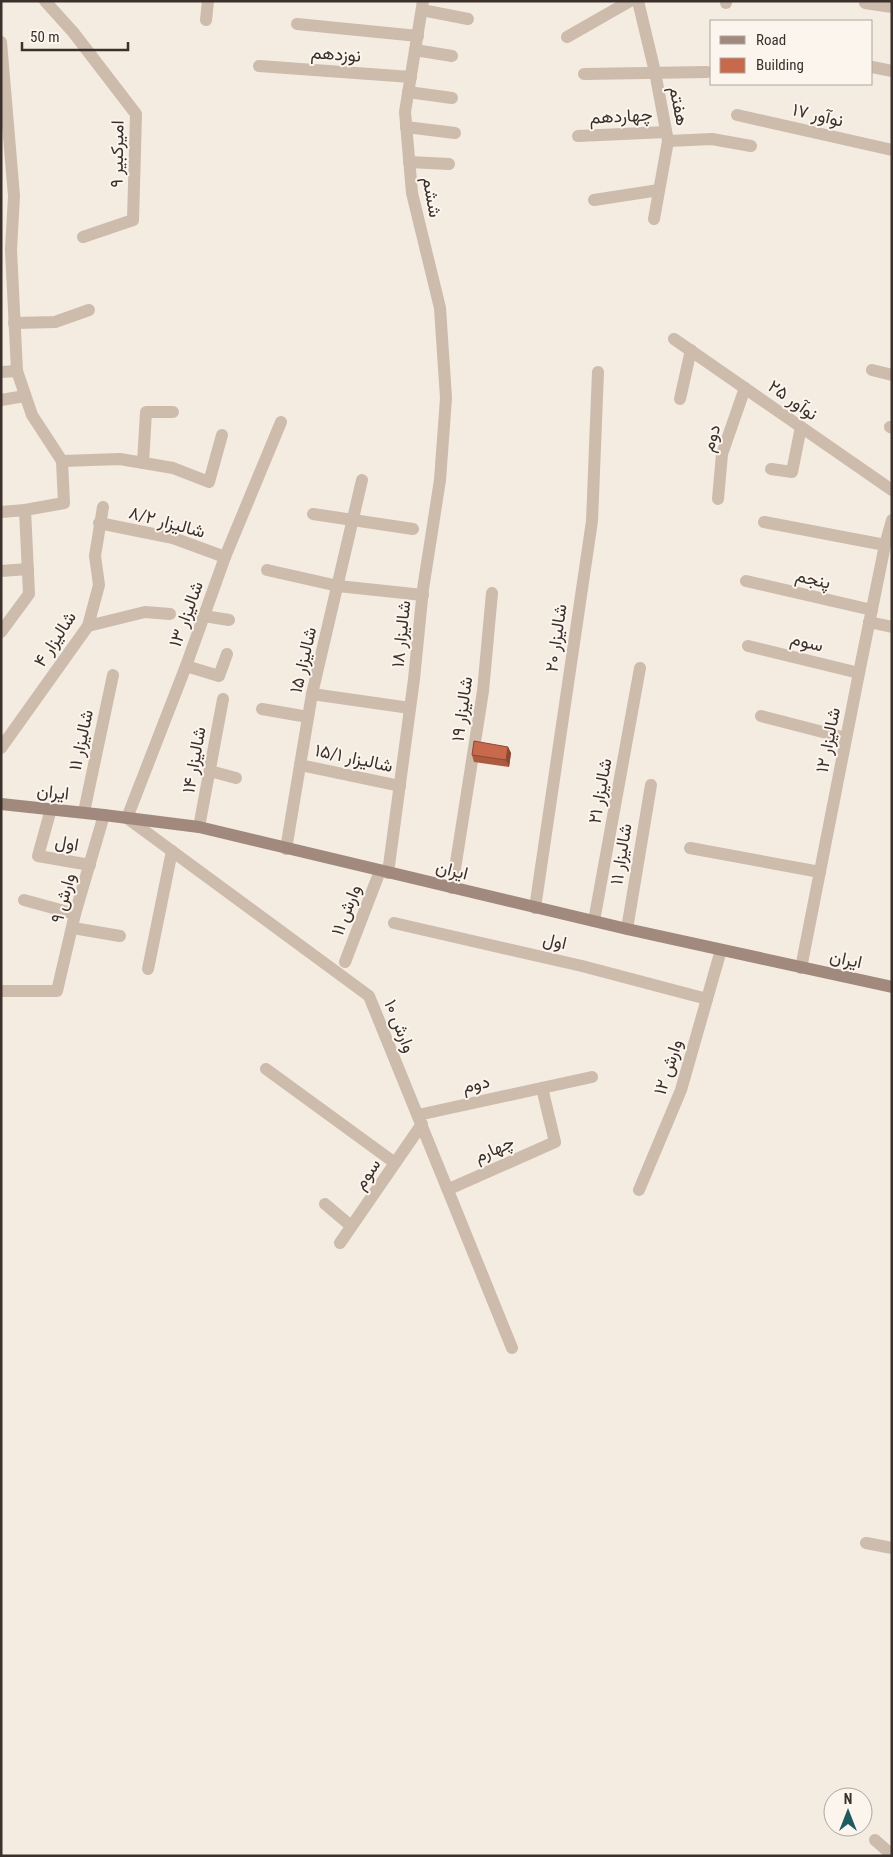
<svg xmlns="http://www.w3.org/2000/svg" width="893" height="1857" font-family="'Roboto Condensed',Vazirmatn,sans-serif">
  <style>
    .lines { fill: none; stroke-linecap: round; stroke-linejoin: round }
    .street { stroke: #cdbbac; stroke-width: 12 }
    .secondary { stroke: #a18a7d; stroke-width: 12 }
    .wall { fill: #ac5a40 }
    .shaded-wall { fill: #8c4a34 }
    .building { fill: #c8694b; stroke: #8c4a34 }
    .labels { text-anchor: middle; stroke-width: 4; stroke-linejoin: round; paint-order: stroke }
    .street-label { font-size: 18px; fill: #3b302b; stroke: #fbf5ee }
  </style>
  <rect width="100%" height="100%" fill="#f4ebe1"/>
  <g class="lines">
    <g class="street">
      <polyline points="45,1 73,32 136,114 133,220 83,237"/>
      <polyline points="638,1 655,72 668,141 654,219"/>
      <polyline points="726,3 726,1"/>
      <polyline points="865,3 892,7"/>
      <polyline points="422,10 468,19"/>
      <polyline points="206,20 208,1"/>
      <polyline points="297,24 418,36"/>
      <polyline points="567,37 630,1"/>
      <polyline points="1,42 14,196 11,250 17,371 32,415 62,461 64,503 25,510 1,512"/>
      <polyline points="415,50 452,56"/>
      <polyline points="259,66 411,77"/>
      <polyline points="872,67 892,71"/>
      <polyline points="584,74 707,72"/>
      <polyline points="408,92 452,98"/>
      <polyline points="737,115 892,150"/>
      <polyline points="406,127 455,133"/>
      <polyline points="578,136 666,132"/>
      <polyline points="668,141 712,139 751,146"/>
      <polyline points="409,162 449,164"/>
      <polyline points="594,200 659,190"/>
      <polyline points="14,323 55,322 89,310"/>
      <polyline points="674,339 892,490"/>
      <polyline points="872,370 892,375"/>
      <polyline points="1,372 17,371"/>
      <polyline points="680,399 691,350"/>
      <polyline points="1,400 25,396"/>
      <polyline points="281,422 225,557 186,666 127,818 369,996 512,1348"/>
      <polyline points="890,427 892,428"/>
      <polyline points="62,461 120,459 173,468 209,482 222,435"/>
      <polyline points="143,463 146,412 173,412"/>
      <polyline points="771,469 792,472 801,427"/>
      <polyline points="718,499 722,454 745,388"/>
      <polyline points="313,514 413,529"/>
      <polyline points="764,522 885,545"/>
      <polyline points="99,523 173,538 225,557"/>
      <polyline points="267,570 338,586 423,595"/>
      <polyline points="1,571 28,569"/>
      <polyline points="746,581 872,610"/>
      <polyline points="204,616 229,620"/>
      <polyline points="869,622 892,627"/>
      <polyline points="88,626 145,612 170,614"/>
      <polyline points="1,632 29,594 25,510"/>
      <polyline points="748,646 859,673"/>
      <polyline points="186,666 219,676 227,654"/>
      <polyline points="312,694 410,708"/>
      <polyline points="262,709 308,717"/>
      <polyline points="761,716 846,738"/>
      <polyline points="1,748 88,626 99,585 95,556 103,507"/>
      <polyline points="300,765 400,786"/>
      <polyline points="210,771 236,778"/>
      <polyline points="51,809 38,856 90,865"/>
      <polyline points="84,812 113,675"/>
      <polyline points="199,827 223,699"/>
      <polyline points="690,848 820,872"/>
      <polyline points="286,849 312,694 362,480"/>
      <polyline points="388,873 414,679 423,589 440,480 446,398 440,308 412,193 405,112 423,1"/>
      <polyline points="452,888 483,691 492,593"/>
      <polyline points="24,900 75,914"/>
      <polyline points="535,908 592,521 598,372"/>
      <polyline points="594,921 640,668"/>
      <polyline points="394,923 582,966 707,999"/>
      <polyline points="73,928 120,936"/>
      <polyline points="627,929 651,785"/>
      <polyline points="345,962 380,871"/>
      <polyline points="801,968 859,673 885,545 892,520"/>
      <polyline points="148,969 172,851"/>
      <polyline points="1,991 57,991 75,914 104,815"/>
      <polyline points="266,1069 395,1163"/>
      <polyline points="418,1115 592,1077"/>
      <polyline points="449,1189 555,1142 542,1088"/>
      <polyline points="639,1190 681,1090 721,950"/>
      <polyline points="325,1204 351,1226"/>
      <polyline points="340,1243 422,1124"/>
      <polyline points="866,1543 892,1548"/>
      <polyline points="875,1840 892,1855"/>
    </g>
    <polyline class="secondary" points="1,804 104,815 199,827 627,929 892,987"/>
  </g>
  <polygon class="wall" points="508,747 511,753 509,767 474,762 472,755"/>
  <polygon class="shaded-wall" points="508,747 511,753 509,767 506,760"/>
  <polygon class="building" points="474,741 508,747 506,760 472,755"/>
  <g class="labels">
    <g class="street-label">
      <text transform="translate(336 54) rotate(4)" y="6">نوزدهم</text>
      <text transform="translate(679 106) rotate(79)" y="6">هفتم</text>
      <text transform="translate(818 115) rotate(13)" y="6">نوآور ۱۷</text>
      <text transform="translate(621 116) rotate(-3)" y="6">چهاردهم</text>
      <text transform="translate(117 154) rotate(-89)" y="6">امیرکبیر ۹</text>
      <text transform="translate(432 197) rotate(80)" y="6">ششم</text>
      <text transform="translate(793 400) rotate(35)" y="6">نوآور ۲۵</text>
      <text transform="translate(711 438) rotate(-74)" y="6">دوم</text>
      <text transform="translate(167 522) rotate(15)" y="6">شالیزار ۸/۲</text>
      <text transform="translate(813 579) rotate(13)" y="6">پنجم</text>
      <text transform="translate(186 614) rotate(-70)" y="6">شالیزار ۱۳</text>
      <text transform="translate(401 634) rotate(-84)" y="6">شالیزار ۱۸</text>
      <text transform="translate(556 638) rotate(-82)" y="6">شالیزار ۲۰</text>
      <text transform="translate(55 639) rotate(-57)" y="6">شالیزار ۴</text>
      <text transform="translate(807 642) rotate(14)" y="6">سوم</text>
      <text transform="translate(303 660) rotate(-77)" y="6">شالیزار ۱۵</text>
      <text transform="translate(462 709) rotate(-82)" y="6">شالیزار ۱۹</text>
      <text transform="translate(81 740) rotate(-78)" y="6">شالیزار ۱۱</text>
      <text transform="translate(828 740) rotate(-79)" y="6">شالیزار ۱۲</text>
      <text transform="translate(354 758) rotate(12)" y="6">شالیزار ۱۵/۱</text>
      <text transform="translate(194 760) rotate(-80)" y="6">شالیزار ۱۴</text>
      <text transform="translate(600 791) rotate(-80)" y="6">شالیزار ۲۱</text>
      <text transform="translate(53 792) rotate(6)" y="6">ایران</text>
      <text transform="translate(67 843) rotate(10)" y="6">اول</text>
      <text transform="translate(621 854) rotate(-81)" y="6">شالیزار ۱۱</text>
      <text transform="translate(452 870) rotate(14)" y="6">ایران</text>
      <text transform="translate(63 898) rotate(-75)" y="6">وارش ۹</text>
      <text transform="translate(346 910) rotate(-69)" y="6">وارش ۱۱</text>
      <text transform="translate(555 941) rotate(13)" y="6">اول</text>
      <text transform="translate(846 959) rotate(12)" y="6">ایران</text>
      <text transform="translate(400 1026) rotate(68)" y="6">وارش ۱۰</text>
      <text transform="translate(668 1067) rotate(-72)" y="6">وارش ۱۲</text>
      <text transform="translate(476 1084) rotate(-12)" y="6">دوم</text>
      <text transform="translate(494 1149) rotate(-24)" y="6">چهارم</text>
      <text transform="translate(367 1174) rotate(-56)" y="6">سوم</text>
    </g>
  </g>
  <rect width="893" height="1857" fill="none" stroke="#3b302b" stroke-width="5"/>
  <rect x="710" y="20" width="162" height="65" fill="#fbf5ee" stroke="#aea6a0"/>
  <rect x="720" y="36" width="25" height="8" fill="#a18a7d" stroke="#aea6a0"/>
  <text x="756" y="45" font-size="15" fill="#3b302b">Road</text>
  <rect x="720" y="58" width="25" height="15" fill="#c8694b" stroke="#aea6a0"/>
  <text x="756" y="70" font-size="15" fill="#3b302b">Building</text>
  <g transform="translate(848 1812)"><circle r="24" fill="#fbf5ee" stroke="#aea6a0"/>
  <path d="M0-4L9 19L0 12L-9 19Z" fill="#1f5a5e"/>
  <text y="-8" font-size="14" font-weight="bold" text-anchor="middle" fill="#3b302b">N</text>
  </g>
  <path d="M22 42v8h106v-8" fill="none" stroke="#3b302b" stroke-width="2.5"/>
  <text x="30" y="42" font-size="15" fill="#3b302b" stroke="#fbf5ee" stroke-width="4" paint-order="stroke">50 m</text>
</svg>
